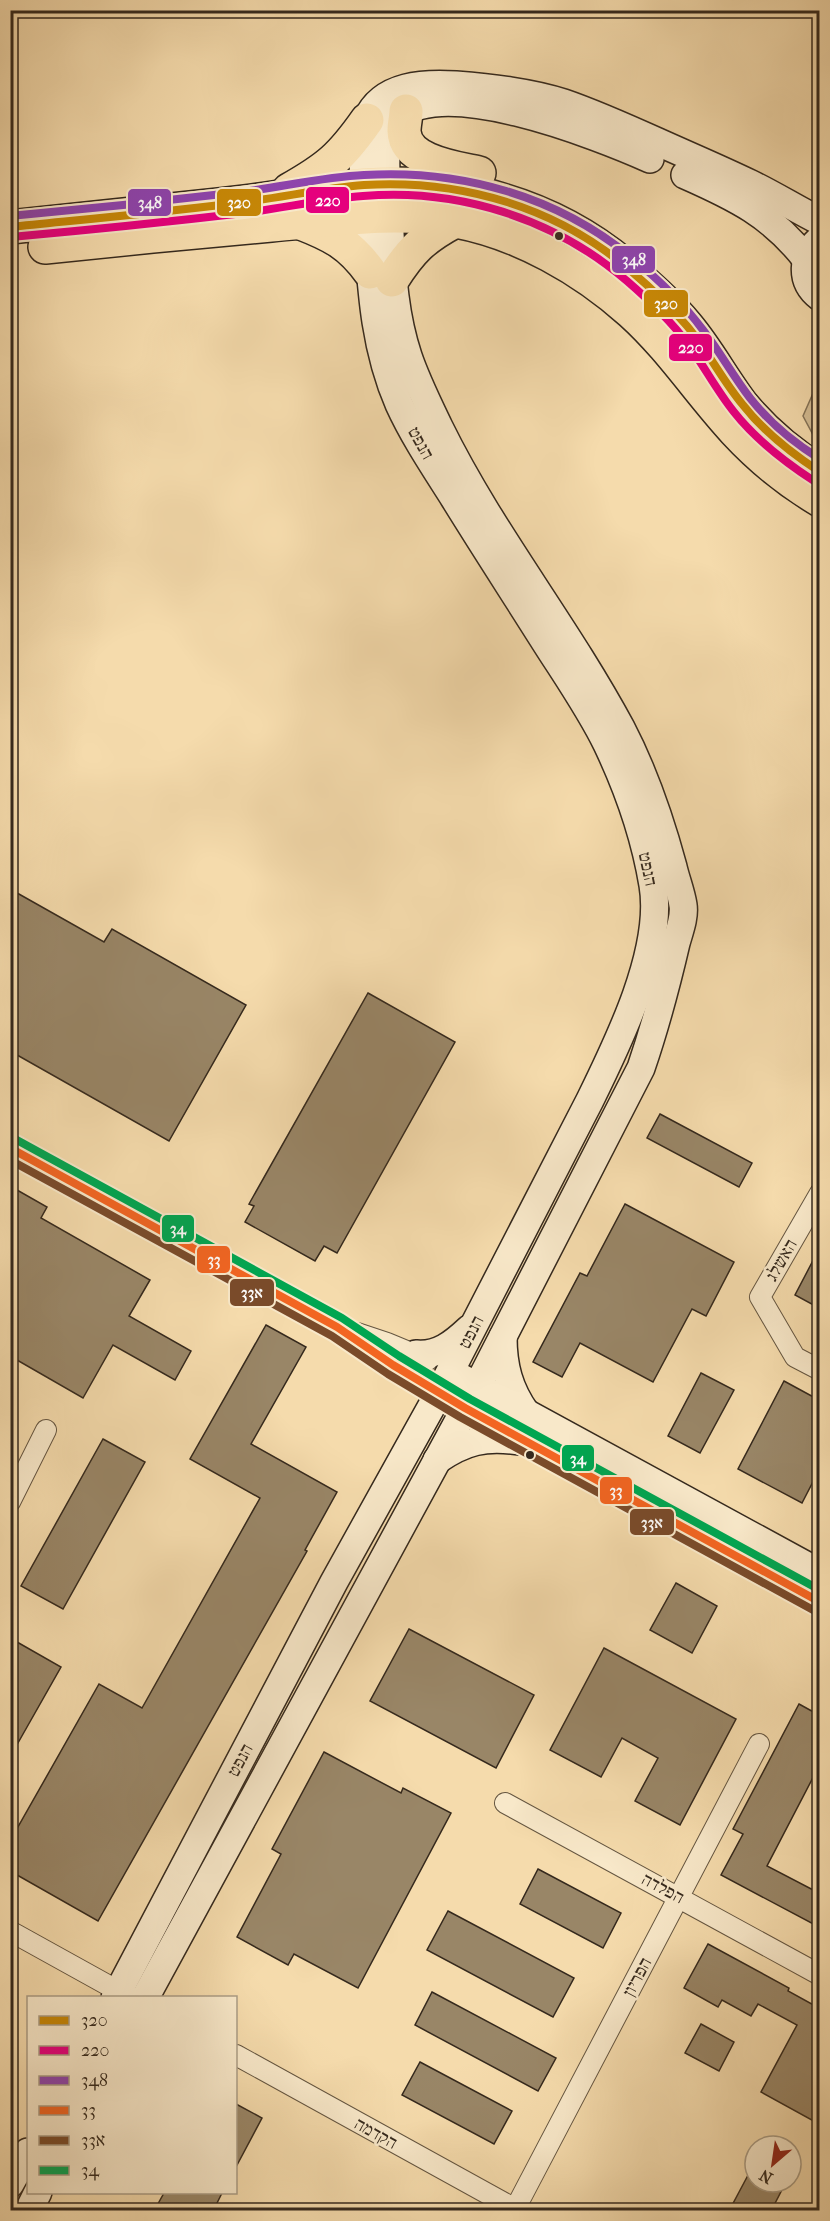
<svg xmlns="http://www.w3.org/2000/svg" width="830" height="2221" font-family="'IM FELL French Canon','Frank Ruhl Libre',serif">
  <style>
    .green { fill: #d4bd94; stroke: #847358; stroke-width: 1.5 }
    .building { fill: #998667; stroke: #35291d; stroke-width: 1.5 }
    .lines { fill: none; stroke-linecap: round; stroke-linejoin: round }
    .street-casing { stroke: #655641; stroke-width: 22 }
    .secondary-casing { stroke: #35291d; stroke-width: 30 }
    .highway-casing { stroke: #35291d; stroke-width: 36 }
    .street { stroke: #f8e8c9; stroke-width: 20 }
    .secondary { stroke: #f8e8c9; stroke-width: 27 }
    .highway { stroke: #f5dbac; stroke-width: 33 }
    .bus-1-casing { stroke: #f8e8c9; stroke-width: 12 }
    .bus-2-casing { stroke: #f8e8c9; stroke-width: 12 }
    .bus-3-casing { stroke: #f8e8c9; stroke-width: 12 }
    .bus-4-casing { stroke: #f8e8c9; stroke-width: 12 }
    .bus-5-casing { stroke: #f8e8c9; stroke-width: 12 }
    .bus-6-casing { stroke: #f8e8c9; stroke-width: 12 }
    .bus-1 { stroke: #c68707; stroke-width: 8 }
    .bus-2 { stroke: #e5007d; stroke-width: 8 }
    .bus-3 { stroke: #8e44ad; stroke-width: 8 }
    .bus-4 { stroke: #f26522; stroke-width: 8 }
    .bus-5 { stroke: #7a4b2a; stroke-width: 8 }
    .bus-6 { stroke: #00a651; stroke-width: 8 }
    .bus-dot { fill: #35291d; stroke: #f8e8c9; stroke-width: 2 }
    .labels { text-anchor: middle; stroke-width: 5; stroke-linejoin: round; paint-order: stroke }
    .street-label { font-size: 18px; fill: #35291d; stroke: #f8e8c9 }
    .line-badge { stroke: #f8e8c9; stroke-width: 2 }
    .badge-label { font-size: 16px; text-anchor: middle; font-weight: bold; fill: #fff }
  </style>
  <rect width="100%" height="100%" fill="#f5dbac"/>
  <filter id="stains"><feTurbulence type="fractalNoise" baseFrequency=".00333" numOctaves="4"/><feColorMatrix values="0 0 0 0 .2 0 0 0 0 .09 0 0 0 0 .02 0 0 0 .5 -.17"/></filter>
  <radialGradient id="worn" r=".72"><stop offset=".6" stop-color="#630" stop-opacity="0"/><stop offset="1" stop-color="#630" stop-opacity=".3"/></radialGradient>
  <polygon class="green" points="818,382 820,383 819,446 803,416"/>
  <g class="building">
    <polygon points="10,889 104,942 112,929 246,1005 169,1141 10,1051"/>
    <polygon points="368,993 455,1042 337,1253 324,1246 315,1261 245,1222 254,1206 249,1204"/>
    <polygon points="660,1114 752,1163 739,1187 647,1138"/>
    <polygon points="10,1186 47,1207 41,1218 150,1280 129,1316 191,1351 175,1380 113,1345 83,1398 10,1356"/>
    <polygon points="625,1204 734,1262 706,1316 692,1309 653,1382 580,1343 562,1377 533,1362 580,1273 587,1276"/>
    <polygon points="819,1249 819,1308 795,1295"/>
    <polygon points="266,1325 306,1347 251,1444 337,1492 305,1550 307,1551 98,1921 10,1871 10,1841 99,1684 142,1708 260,1498 190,1459"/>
    <polygon points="701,1373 734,1390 700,1453 668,1436"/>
    <polygon points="784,1381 819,1400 819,1470 802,1503 738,1469"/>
    <polygon points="103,1439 145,1462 63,1609 21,1586"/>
    <polygon points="676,1583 717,1606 692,1653 650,1630"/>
    <polygon points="409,1629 534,1695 496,1768 370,1701"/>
    <polygon points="10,1638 61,1667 10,1757"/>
    <polygon points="604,1648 736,1719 680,1825 635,1801 658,1758 622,1738 601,1777 550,1750"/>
    <polygon points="799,1704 819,1715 819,1766 767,1866 819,1893 819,1927 721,1875 743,1834 733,1829"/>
    <polygon points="324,1752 401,1793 403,1788 451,1813 358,1988 294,1954 288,1965 237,1937 281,1854 272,1849"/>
    <polygon points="538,1869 621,1913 603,1948 520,1904"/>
    <polygon points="448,1911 574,1978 553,2017 427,1950"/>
    <polygon points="708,1944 789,1988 788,1991 819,2008 819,2124 761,2092 797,2025 758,2004 751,2016 722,2000 718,2007 684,1988"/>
    <polygon points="432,1992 556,2058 538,2091 415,2025"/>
    <polygon points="701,2024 734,2042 719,2071 685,2053"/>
    <polygon points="420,2062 512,2111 494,2144 402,2095"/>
    <polygon points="236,2104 262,2118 236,2167"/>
    <polygon points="755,2162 755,2182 786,2182 771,2211 729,2211"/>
    <polygon points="164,2193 222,2193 213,2211 154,2211"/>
  </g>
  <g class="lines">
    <g class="street-casing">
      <g id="street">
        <polyline points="10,1148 337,1327 439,1393"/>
        <polyline points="820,1193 760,1297 795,1357 820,1370"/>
        <polyline points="357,1333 387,1343 428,1360"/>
        <polyline points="10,1502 46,1430"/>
        <polyline points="505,1803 820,1975"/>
        <polyline points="10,1931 131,1998"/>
        <polyline points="236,2055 517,2210"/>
        <polyline points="515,2209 759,1744"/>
      </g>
    </g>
    <g class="secondary-casing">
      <g id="secondary">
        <path d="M685 175C735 197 772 215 806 259"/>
        <path d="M820 239C802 255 799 281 820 297"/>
        <path d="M503 1337C503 1366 509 1389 526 1413"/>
        <path d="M416 1354C438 1356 453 1344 469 1329"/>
        <polyline points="462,1378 820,1573"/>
        <polyline points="450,1399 820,1602"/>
        <path d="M437 1460C465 1441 485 1436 519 1441"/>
        <path d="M115 1998 334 1582 439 1393 590 1100C618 1043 664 950 653 885 645 837 628 788 607 744 589 707 564 672 542 637 513 591 483 545 454 498 435 468 414 437 399 404 372 342 371 278 366 212 365 190 359 138 367 119 382 84 425 83 456 85 492 88 530 92 564 103 596 114 627 128 658 142 689 156 720 169 751 184 774 195 796 209 820 221"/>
        <path d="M145 1998 477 1387 641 1068C655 1027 666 986 676 943 679 932 685 917 683 905 681 892 676 880 673 867 660 819 644 772 621 728 565 624 491 533 439 427 428 404 416 380 408 356 391 305 392 254 388 202 386 182 383 141 393 124 428 67 603 138 650 159"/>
        <polyline points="10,2184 28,2152"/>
        <polyline points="29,2210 38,2192"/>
      </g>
    </g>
    <g class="highway-casing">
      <g id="highway">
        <path d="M406 111C406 117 404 124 404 131 405 162 456 168 479 173"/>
        <path d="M289 190C328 168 341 157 367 120"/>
        <path d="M301 223C332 235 350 244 370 272"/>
        <path d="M10 227C89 219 167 211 245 202 285 197 325 188 365 185 458 179 551 204 624 265 646 284 669 304 687 326 708 351 723 380 743 406 765 432 791 454 820 472"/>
        <path d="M45 247C120 239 196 232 271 225 331 220 396 210 456 221 520 233 583 269 631 312 671 348 699 392 735 431 760 458 788 481 820 500"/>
        <path d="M392 280C411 250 423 238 455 221"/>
      </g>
    </g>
    <use href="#street" class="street"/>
    <use href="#secondary" class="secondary"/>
    <use href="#highway" class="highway"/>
    <g class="bus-1-casing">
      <path id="bus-1" d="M10 227C89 219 167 212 245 202 285 197 324 188 364 185 461 179 557 207 631 271 651 288 670 306 687 326 708 351 722 380 743 405 764 432 791 453 820 472"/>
    </g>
    <g class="bus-2-casing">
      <path id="bus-2" d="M11 237C89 230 167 222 244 213 284 208 323 199 363 196 458 188 554 218 627 281 649 300 670 320 688 344 704 366 717 391 734 412 756 440 785 462 814 481"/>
    </g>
    <g class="bus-3-casing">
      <path id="bus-3" d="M10 216C87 209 164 201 241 192 282 187 323 177 364 175 461 169 557 196 632 258 658 279 683 303 703 330 720 352 733 376 750 398 769 422 794 443 820 459"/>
    </g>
    <g class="bus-4-casing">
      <polyline id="bus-4" points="10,1148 337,1327 393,1365 465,1408 820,1602"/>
    </g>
    <g class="bus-5-casing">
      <polyline id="bus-5" points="10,1160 332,1336 388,1374 460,1417 815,1611"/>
    </g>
    <g class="bus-6-casing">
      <polyline id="bus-6" points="15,1139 342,1318 399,1356 470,1399 820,1590"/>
    </g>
    <use href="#bus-1" class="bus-1"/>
    <use href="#bus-2" class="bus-2"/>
    <use href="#bus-3" class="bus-3"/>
    <use href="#bus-4" class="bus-4"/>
    <use href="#bus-5" class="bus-5"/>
    <use href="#bus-6" class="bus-6"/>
  </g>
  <g class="bus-dot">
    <circle cx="559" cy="236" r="5"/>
    <circle cx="530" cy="1455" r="5"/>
  </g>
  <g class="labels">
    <g class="street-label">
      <text transform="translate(421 443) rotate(61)" y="6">הנפט</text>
      <text transform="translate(648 869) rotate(78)" y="6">הנפט</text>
      <text transform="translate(781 1260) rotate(-60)" y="6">האשלג</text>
      <text transform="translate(471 1332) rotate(-63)" y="6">הנפט</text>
      <text transform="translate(240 1760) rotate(-62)" y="6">הנפט</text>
      <text transform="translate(663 1888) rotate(28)" y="6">הפלדה</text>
      <text transform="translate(637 1977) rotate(-62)" y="6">הפריון</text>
      <text transform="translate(376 2133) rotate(29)" y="6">הקדמה</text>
    </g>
  </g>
  <g class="line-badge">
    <rect x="305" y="186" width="45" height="28" rx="6" fill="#e5007d"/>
    <rect x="127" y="188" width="45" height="29" rx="6" fill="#8e44ad"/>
    <rect x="216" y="188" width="46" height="29" rx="6" fill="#c68707"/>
    <rect x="611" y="245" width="45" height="29" rx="6" fill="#8e44ad"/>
    <rect x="643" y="289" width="46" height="29" rx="6" fill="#c68707"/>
    <rect x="668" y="333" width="45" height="29" rx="6" fill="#e5007d"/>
    <rect x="161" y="1214" width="34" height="29" rx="6" fill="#00a651"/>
    <rect x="196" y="1245" width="35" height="29" rx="6" fill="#f26522"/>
    <rect x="229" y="1278" width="46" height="29" rx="6" fill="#7a4b2a"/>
    <rect x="561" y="1444" width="34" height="28" rx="6" fill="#00a651"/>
    <rect x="599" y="1476" width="34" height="29" rx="6" fill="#f26522"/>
    <rect x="629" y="1508" width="46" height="28" rx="6" fill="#7a4b2a"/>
  </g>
  <g class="badge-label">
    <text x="328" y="206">220</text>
    <text x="150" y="208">348</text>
    <text x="239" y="208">320</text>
    <text x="634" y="265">348</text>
    <text x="666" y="309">320</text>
    <text x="691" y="353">220</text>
    <text x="178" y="1234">34</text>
    <text x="214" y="1265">33</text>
    <text x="252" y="1298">33א</text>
    <text x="578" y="1464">34</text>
    <text x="616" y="1496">33</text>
    <text x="652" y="1528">33א</text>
  </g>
  <rect width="830" height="2221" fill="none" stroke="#f5dbac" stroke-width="36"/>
  <rect x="12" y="12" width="806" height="2197" fill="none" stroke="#35291d" stroke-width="3"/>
  <rect x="18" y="18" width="794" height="2185" fill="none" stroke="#35291d" stroke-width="1.5"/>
  <rect x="27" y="1996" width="210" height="198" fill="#f8e8c9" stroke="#aa9c84" stroke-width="1.5"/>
  <rect x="39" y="2016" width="30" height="9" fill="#c68707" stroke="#aa9c84" stroke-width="1.5"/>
  <text x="81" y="2026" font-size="18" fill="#35291d">320</text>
  <rect x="39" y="2046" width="30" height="9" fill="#e5007d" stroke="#aa9c84" stroke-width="1.5"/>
  <text x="81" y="2056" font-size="18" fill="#35291d">220</text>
  <rect x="39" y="2076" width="30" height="9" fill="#8e44ad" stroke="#aa9c84" stroke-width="1.5"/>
  <text x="81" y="2086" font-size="18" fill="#35291d">348</text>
  <rect x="39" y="2106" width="30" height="9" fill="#f26522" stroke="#aa9c84" stroke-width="1.5"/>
  <text x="81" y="2116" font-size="18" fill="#35291d">33</text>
  <rect x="39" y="2136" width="30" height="9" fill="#7a4b2a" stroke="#aa9c84" stroke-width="1.5"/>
  <text x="81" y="2146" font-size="18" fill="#35291d">33א</text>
  <rect x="39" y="2166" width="30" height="9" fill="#00a651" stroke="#aa9c84" stroke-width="1.5"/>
  <text x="81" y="2176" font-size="18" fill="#35291d">34</text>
  <g transform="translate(773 2164) rotate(209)"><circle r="28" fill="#f8e8c9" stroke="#aa9c84" stroke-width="1.5"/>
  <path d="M0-4.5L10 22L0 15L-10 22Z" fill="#8f2418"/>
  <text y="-9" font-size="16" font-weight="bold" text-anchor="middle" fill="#35291d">N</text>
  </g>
  <rect width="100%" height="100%" filter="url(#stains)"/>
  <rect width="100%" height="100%" fill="url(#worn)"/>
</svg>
